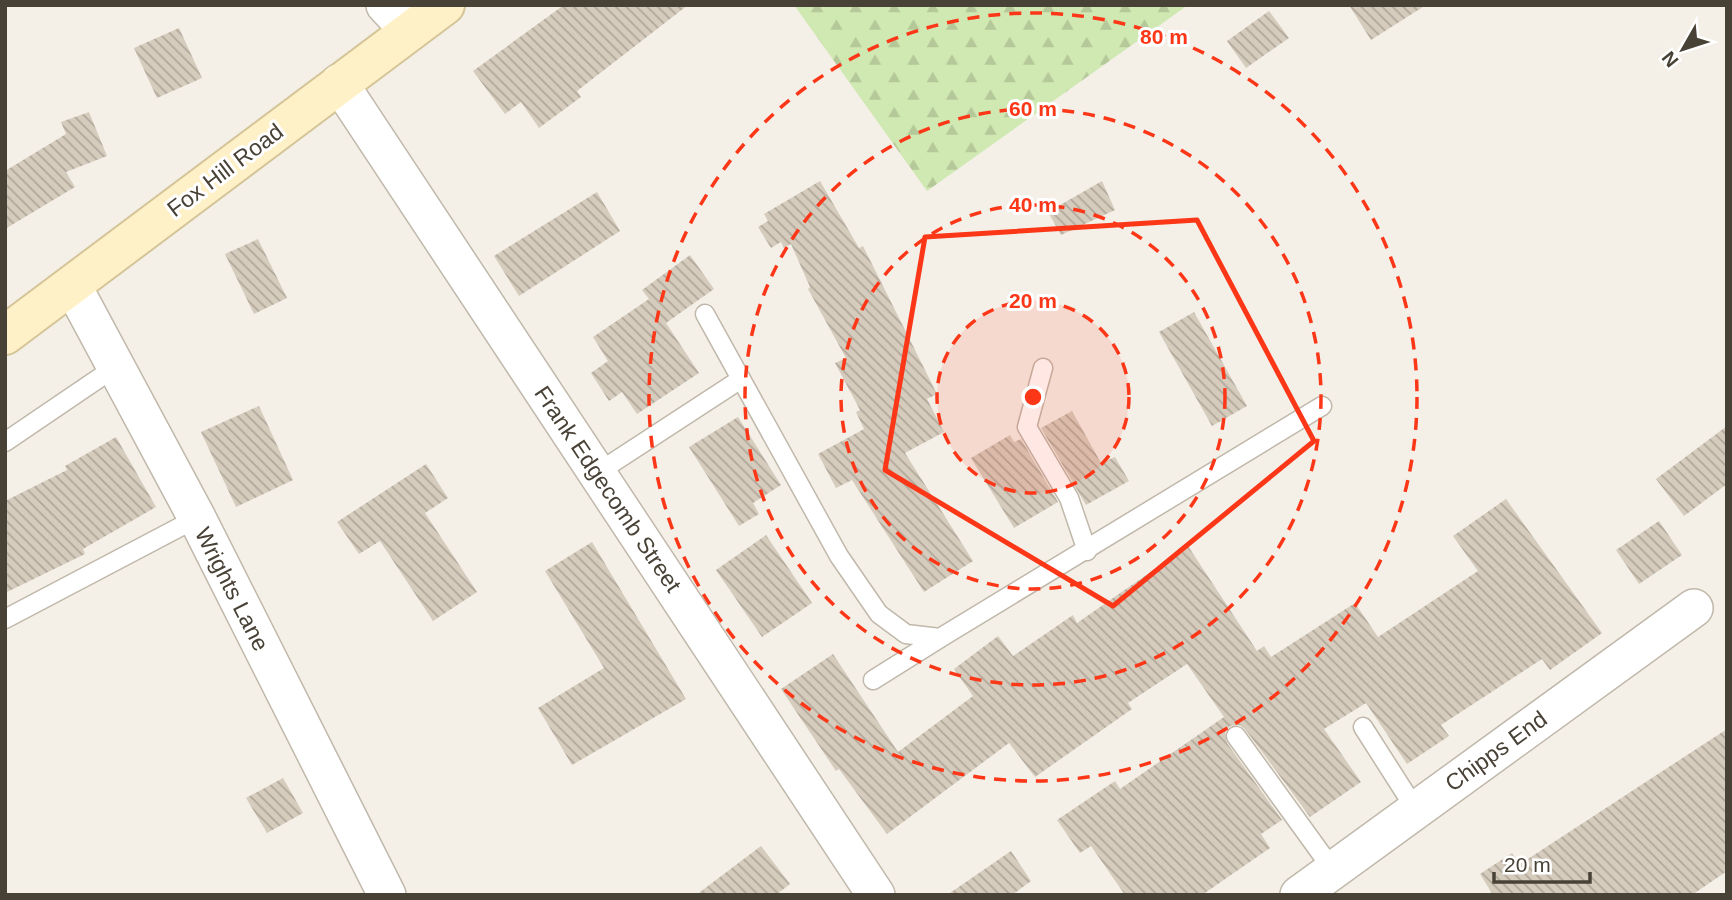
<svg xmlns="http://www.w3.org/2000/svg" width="1732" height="900" font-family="Arial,sans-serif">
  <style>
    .forest { fill: url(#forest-firs) }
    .building { fill: url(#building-back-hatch) }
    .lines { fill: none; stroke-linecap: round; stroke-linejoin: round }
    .lane-casing { stroke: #c0b8aa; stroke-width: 21 }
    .street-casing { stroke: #c0b8aa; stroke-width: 40 }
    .secondary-casing { stroke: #d4c498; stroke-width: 42 }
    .lane { stroke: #fff; stroke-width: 18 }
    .street { stroke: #fff; stroke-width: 37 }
    .secondary { stroke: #fff1c7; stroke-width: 38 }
    .marked { fill: none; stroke: #fb3718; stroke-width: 5; stroke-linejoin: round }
    .ring { fill: none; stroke: #fb3718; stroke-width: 3.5; stroke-dasharray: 12 9 }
    .labels { text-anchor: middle; stroke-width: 6; stroke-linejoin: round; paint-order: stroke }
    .street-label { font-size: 23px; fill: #484136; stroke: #fff }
    .centre { fill: #fb3718; stroke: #fff; stroke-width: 3.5 }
    .ring-label { font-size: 21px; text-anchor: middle; font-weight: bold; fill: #fb3718; stroke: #fff; stroke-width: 6; stroke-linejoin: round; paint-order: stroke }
  </style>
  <defs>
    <pattern id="forest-firs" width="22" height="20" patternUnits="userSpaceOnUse" patternTransform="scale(1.75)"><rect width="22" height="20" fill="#d0e8b1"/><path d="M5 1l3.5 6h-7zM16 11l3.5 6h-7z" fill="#b4c899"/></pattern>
    <pattern id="building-back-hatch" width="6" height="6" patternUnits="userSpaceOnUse" patternTransform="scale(1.75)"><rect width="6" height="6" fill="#d6ccbd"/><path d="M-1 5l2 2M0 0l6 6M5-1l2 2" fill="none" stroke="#b0a79a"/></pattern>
  </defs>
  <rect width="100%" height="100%" fill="#f4f0e8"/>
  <polygon class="forest" points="794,5 1188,5 927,191"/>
  <g class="building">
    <polygon points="564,5 688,5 577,91 581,97 539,128 521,102 505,114 473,71"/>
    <polygon points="1349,5 1426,5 1371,40"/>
    <polygon points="1269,11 1289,38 1246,68 1227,41"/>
    <polygon points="179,28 202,78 157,98 134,48"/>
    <polygon points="89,112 107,156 66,172 75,187 5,229 5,171 66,134 61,122"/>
    <polygon points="820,181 859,248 863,246 937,394 927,399 944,432 905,453 973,561 924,592 852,480 836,488 818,454 864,429 856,412 860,410 835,363 846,358 808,289 810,287 791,244 784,248 781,242 771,248 758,227 768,221 764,214"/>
    <polygon points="1102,181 1115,210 1061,235 1048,212"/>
    <polygon points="597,192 620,231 519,296 494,256"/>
    <polygon points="258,239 287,298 254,314 225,254"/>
    <polygon points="690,255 714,289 666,323 699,373 637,414 622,392 609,401 591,373 608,361 593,337 649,299 642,290"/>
    <polygon points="1194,312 1247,406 1212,426 1159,332"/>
    <polygon points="259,406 293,480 236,507 201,432"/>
    <polygon points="1072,411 1101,463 1115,457 1129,481 1086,505 1041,428"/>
    <polygon points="738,417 781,485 753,503 759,514 739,526 689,447"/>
    <polygon points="1727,426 1727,484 1684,516 1656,479"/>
    <polygon points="1010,435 1014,442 1021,439 1058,502 1014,528 971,458"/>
    <polygon points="116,437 156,507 83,549 85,554 5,593 5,501 67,470 65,466"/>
    <polygon points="426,464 448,498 425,513 477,592 433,621 380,541 359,554 337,522"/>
    <polygon points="1506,499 1602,633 1550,670 1542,659 1441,725 1449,736 1407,764 1366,703 1324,729 1361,782 1310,817 1245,729 1240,725 1230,726 1225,732 1227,743 1282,820 1261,834 1270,848 1202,895 1125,895 1091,846 1080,853 1057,820 1115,781 1120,789 1224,717 1187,664 1128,703 1132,709 1035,777 1009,743 887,834 839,769 836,771 781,689 833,654 898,752 973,696 954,669 998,636 1013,656 1073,615 1077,623 1188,546 1257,651 1264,646 1271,657 1355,603 1378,637 1478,571 1453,536"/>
    <polygon points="1659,521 1682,555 1639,584 1616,550"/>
    <polygon points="766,535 812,603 762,637 716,570"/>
    <polygon points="592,542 686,699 572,765 538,708 604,668 545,571"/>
    <polygon points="1727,729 1727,871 1692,895 1493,895 1480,874 1512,853 1520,864"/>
    <polygon points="283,778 303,813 267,833 246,798"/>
    <polygon points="761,846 790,884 776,895 696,895"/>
    <polygon points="1011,851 1031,881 1012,895 947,895"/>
  </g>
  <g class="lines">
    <g class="lane-casing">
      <g id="lane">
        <polyline points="705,314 741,379"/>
        <polyline points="1043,368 1027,427 1069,498 1087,551"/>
        <polyline points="5,442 114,368"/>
        <polyline points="597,473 741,379 839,556 879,614 906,634 940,638 1322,406"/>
        <polyline points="5,619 197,518"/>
        <polyline points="873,680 940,638"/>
        <polyline points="1363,727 1416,810"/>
        <polyline points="1236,736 1333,870"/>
      </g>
    </g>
    <g class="street-casing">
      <g id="street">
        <polyline points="385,5 409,31"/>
        <polyline points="339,83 876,895"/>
        <polyline points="72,285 197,518 387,895"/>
        <polyline points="1299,895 1694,608"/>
      </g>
    </g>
    <g class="secondary-casing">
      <polyline id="secondary" points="5,335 445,5"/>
    </g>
    <use href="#lane" class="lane"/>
    <use href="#street" class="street"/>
    <use href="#secondary" class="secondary"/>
  </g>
  <path class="marked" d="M1197 220 1314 441 1113 606 885 470 925 237Z"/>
  <circle cx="1033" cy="397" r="96" fill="#fb3718" fill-opacity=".12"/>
  <g class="ring">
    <circle cx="1033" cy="397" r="96"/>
    <circle cx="1033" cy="397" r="192"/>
    <circle cx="1033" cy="397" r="288"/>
    <circle cx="1033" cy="397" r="384"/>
  </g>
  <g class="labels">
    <g class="street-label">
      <text transform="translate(225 170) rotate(-37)" y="8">Fox Hill Road</text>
      <text transform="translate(608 489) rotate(56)" y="8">Frank Edgecomb Street</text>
      <text transform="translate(232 589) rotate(63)" y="8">Wrights Lane</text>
      <text transform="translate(1496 751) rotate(-36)" y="8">Chipps End</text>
    </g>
  </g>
  <circle cx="1033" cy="397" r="10" class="centre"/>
  <g class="ring-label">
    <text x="1164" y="44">80 m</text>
    <text x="1033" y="116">60 m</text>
    <text x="1033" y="212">40 m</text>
    <text x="1033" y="308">20 m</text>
  </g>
  <rect width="1732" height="900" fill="none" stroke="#484136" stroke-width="14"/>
  <g transform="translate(1683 49) rotate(231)" stroke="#ffffff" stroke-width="5" paint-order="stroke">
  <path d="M0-5L12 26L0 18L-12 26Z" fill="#484136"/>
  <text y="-10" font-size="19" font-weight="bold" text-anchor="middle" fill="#484136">N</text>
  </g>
  <path d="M1494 872v10h96v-10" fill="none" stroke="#484136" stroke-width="3.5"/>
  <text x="1504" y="872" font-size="21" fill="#484136" stroke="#ffffff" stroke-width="5" paint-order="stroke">20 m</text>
</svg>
